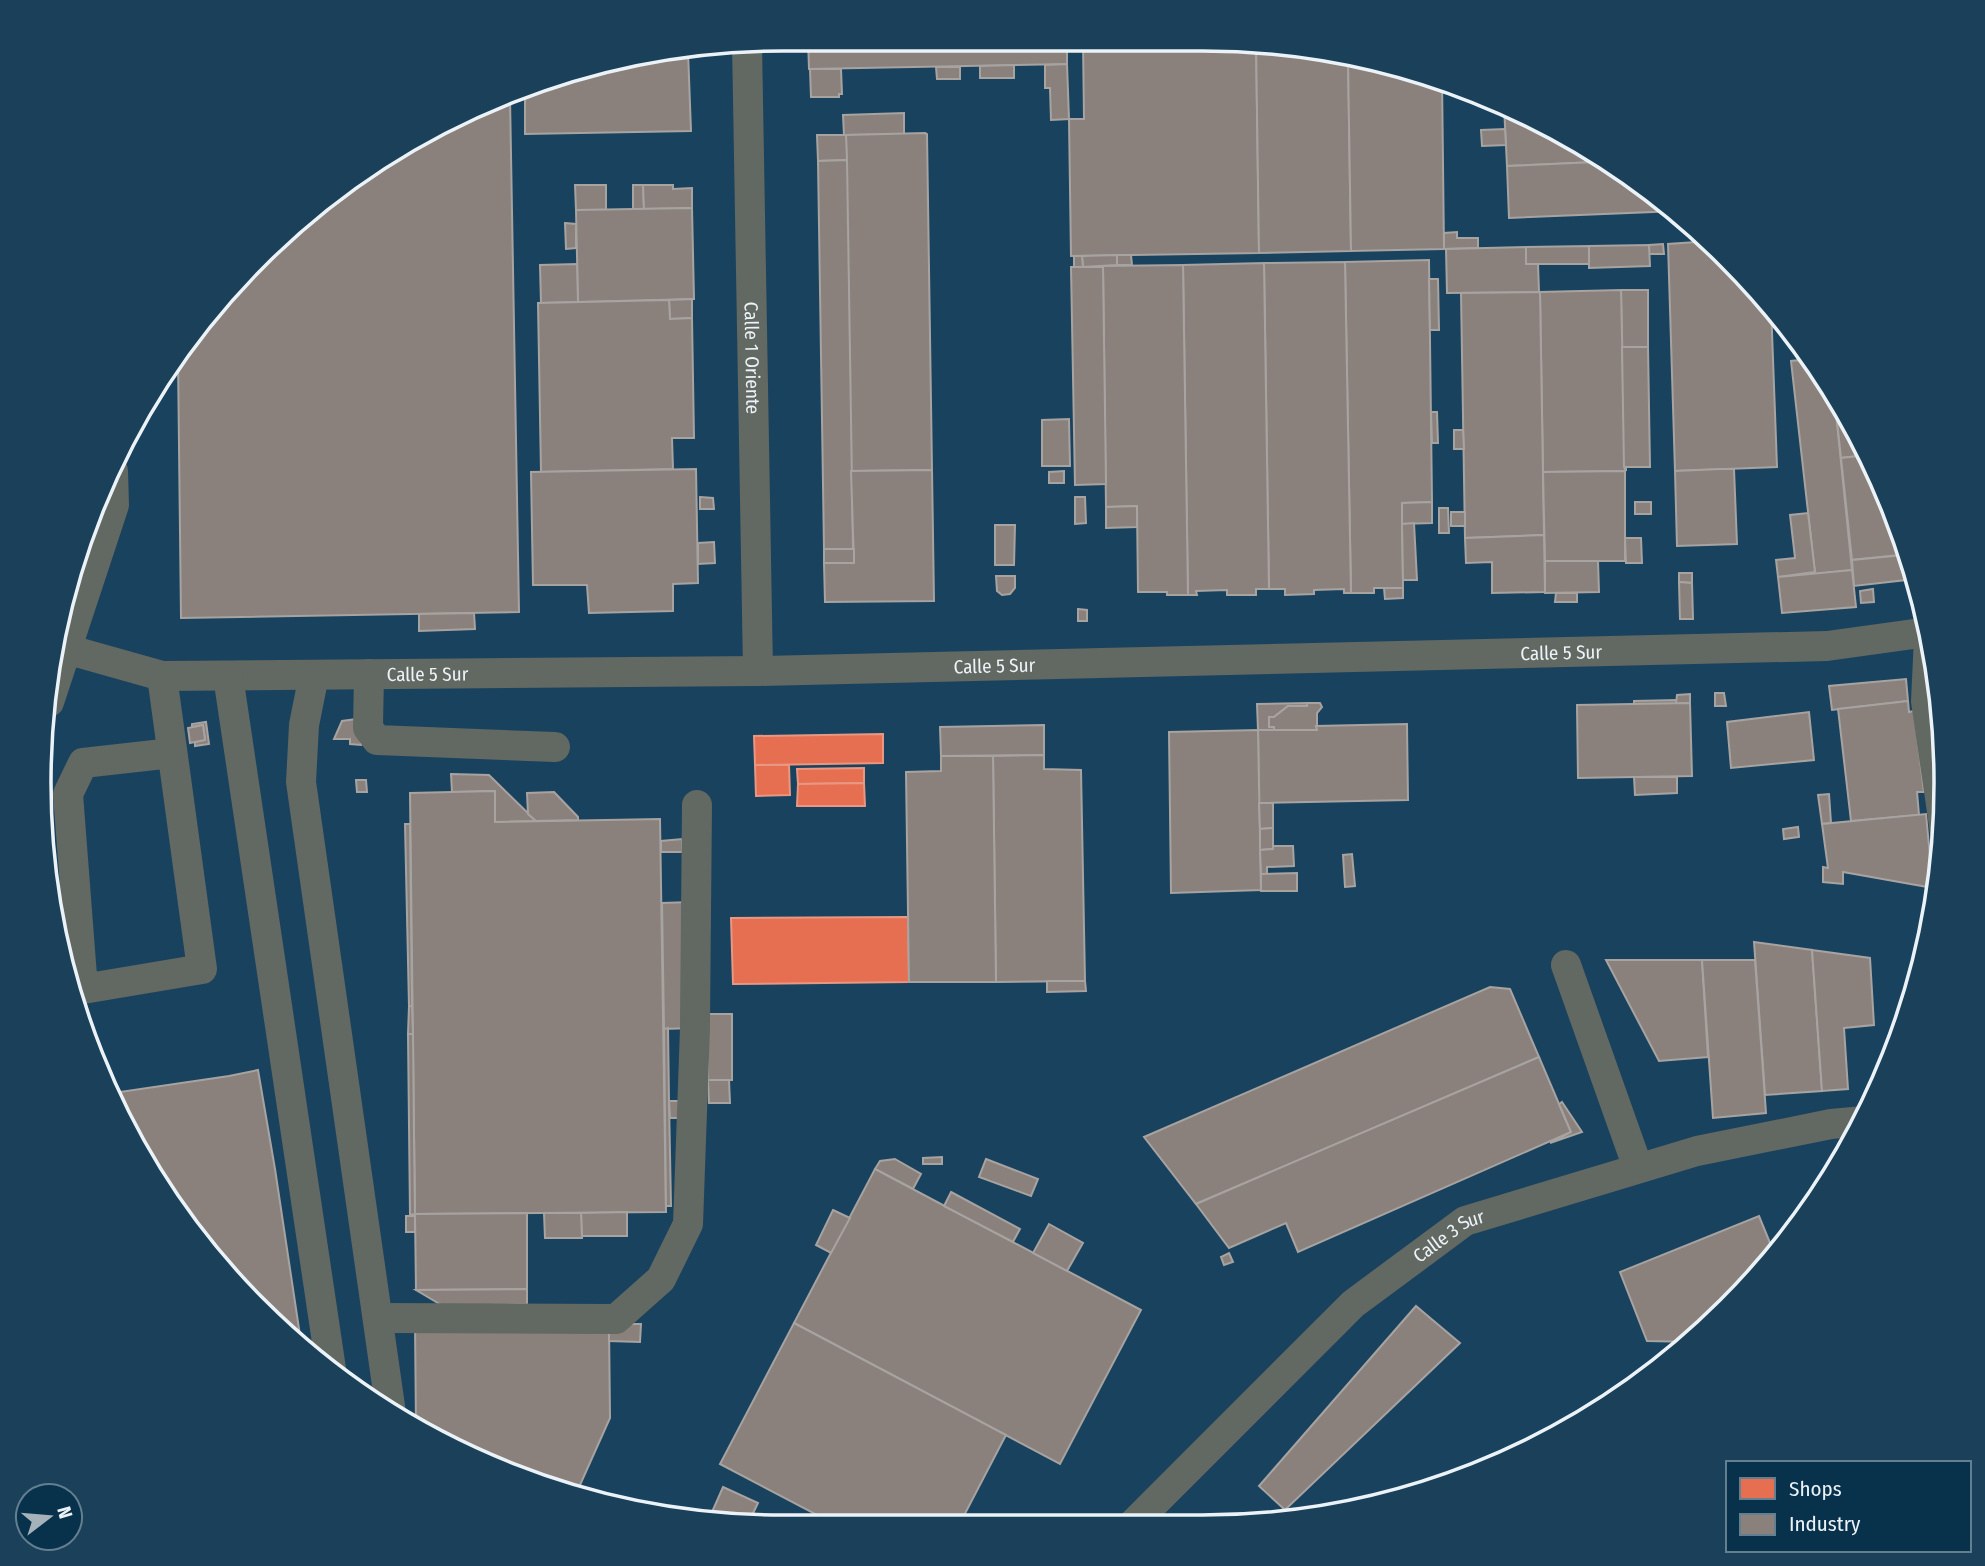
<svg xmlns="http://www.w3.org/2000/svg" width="1985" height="1566" font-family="'Fira Sans Condensed',sans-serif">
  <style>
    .built { fill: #19425e }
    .shops { fill: #e76f51; stroke: #e89783; stroke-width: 2 }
    .industry { fill: #8a817c; stroke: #a7a3a1; stroke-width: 2 }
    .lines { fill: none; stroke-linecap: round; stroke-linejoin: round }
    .minor { stroke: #626862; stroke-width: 30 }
    .labels { text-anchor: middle; stroke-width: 7; stroke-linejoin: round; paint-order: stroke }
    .street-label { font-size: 19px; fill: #ecf3f8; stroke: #08314b }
    .rim { fill: none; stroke: #ecf3f8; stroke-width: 3.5 }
  </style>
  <rect width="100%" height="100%" fill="#243948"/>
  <polygon class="built" points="783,39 1250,40 1442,78 1575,138 1693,223 1762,292 1847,411 1907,544 1940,686 1945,832 1921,976 1870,1113 1792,1237 1693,1343 1574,1428 1441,1488 1251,1526 783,1527 638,1513 498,1471 369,1402 224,1274 138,1155 64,975 39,783 64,590 138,410 257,256 411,138 591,64"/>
  <g class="shops">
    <polygon points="883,734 883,763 755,765 754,736"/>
    <polygon points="755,765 789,765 790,795 756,796"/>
    <polygon points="864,768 864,783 798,784 797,769"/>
    <polygon points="864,783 865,806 797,806 798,784"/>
    <polygon points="908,917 909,982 733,984 731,918"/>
  </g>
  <g class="industry">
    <polygon points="808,39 1067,39 1067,64 809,69"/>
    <polygon points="1083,40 1256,41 1259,253 1071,256 1069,119 1084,119"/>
    <polygon points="1256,41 1348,59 1351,251 1259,253"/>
    <polygon points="688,51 691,131 525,134 525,91 591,64"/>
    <polygon points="1348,59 1442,78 1444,249 1351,251"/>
    <polygon points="1067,64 1069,119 1051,120 1050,88 1045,88 1045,65"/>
    <polygon points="1014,65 1014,78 980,78 980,66"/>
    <polygon points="936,67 960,67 960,79 937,79"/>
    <polygon points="810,69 841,69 842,94 839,94 839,97 811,97"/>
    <polygon points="510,97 519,612 181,618 178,359 257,256 411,138"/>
    <polygon points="1504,106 1575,138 1596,154 1596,162 1507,166"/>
    <polygon points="904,113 904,134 844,135 843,115"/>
    <polygon points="1505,129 1506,145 1482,146 1481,130"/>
    <polygon points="925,133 927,134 932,470 851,471 846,135"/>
    <polygon points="817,135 846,135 847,160 818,161"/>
    <polygon points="847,160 853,549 824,549 818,161"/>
    <polygon points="1596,162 1607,162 1676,211 1509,218 1507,166"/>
    <polygon points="575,185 606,185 606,210 576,210"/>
    <polygon points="633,185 643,185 644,209 633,209"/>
    <polygon points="643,185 673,185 673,189 692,188 692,208 644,209"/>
    <polygon points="692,208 694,299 578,302 576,210"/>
    <polygon points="565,223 576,224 576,248 566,249"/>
    <polygon points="1457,232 1457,238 1478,238 1478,248 1444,249 1444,233"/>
    <polygon points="1711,241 1762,292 1771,305 1777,467 1675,471 1668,244"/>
    <polygon points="1663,244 1664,254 1649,254 1649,245"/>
    <polygon points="1649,245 1650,266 1589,268 1589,246"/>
    <polygon points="1589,246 1589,264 1526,264 1526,247"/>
    <polygon points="1526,247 1526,264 1538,264 1539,292 1447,293 1446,249"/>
    <polygon points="1117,255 1117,265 1083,267 1082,256"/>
    <polygon points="1117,255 1131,255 1132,265 1117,265"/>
    <polygon points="1074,256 1082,256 1083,267 1074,267"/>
    <polygon points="1429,260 1432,502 1402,503 1403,588 1374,588 1374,593 1351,593 1345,262"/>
    <polygon points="1345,262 1351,593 1344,593 1344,589 1314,590 1314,594 1285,595 1285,589 1269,589 1264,263"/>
    <polygon points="1264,263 1269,589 1256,589 1256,595 1227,595 1227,590 1196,591 1197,595 1188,595 1183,265"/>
    <polygon points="577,264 578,302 541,303 540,265"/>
    <polygon points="1183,265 1188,595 1167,595 1167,592 1138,592 1137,506 1106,507 1103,266"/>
    <polygon points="1071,267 1103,267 1106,484 1075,485"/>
    <polygon points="1429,279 1438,279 1439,330 1430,330"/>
    <polygon points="1621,290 1648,290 1648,347 1622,347"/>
    <polygon points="1621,290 1625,471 1543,472 1540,292"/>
    <polygon points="1540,292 1544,535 1465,538 1461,293"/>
    <polygon points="692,299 692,318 670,319 669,300"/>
    <polygon points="669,300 670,319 692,318 694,438 672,438 673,469 541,472 538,303"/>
    <polygon points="1622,347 1648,347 1650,467 1626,467 1626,471 1624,467"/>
    <polygon points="1810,359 1834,393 1852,570 1815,574 1791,361"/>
    <polygon points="1834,393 1847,411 1867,455 1841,458"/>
    <polygon points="1431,412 1437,412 1438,443 1432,443"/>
    <polygon points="1069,419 1070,466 1042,466 1042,420"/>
    <polygon points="1454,430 1463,430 1464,449 1454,449"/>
    <polygon points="1867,455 1907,544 1909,554 1852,560 1841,458"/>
    <polygon points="696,469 698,583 673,584 673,611 589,613 587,585 533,585 531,472"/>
    <polygon points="1721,469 1734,469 1737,544 1677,546 1675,471"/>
    <polygon points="932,470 934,601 825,602 824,563 854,563 851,471"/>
    <polygon points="1064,471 1064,483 1049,483 1049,472"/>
    <polygon points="1625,471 1625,561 1545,561 1543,472"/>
    <polygon points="700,497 713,498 714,509 700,509"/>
    <polygon points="1075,497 1085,497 1086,523 1075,524"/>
    <polygon points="1432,502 1432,523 1402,524 1402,503"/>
    <rect x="1635" y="502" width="16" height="12"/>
    <polygon points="1137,506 1137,527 1106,528 1106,507"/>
    <polygon points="1439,508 1448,508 1449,533 1439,533"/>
    <rect x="1451" y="512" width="14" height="14"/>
    <polygon points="1808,513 1815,572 1778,577 1776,560 1795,558 1790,515"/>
    <polygon points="1414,523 1417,580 1403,580 1402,524"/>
    <polygon points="995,525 1015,525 1014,565 995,565"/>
    <polygon points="1544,535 1545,592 1492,593 1492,562 1466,563 1465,538"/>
    <polygon points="1625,538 1641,538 1642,563 1626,563"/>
    <polygon points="714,542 715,563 698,564 698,543"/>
    <rect x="824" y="549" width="30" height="14"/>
    <polygon points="1904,555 1906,580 1854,586 1852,560"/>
    <polygon points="1545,561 1598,561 1599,592 1545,593"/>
    <polygon points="1852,570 1856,607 1782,613 1778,577"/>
    <polygon points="1679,573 1692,573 1692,583 1679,582"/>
    <polygon points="996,576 1015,576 1015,588 1010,594 1002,595 997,591"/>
    <polygon points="1679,582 1692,583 1693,619 1680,619"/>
    <polygon points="1384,588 1403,588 1403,598 1385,599"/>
    <polygon points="1873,589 1874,602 1861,603 1860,591"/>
    <polygon points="1556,593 1577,593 1577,602 1555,602"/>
    <polygon points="1078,609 1087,610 1087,621 1078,621"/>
    <polygon points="474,613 475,629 419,631 419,614"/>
    <polygon points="1906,679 1908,701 1832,710 1829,686"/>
    <polygon points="1715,693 1724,693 1726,706 1715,706"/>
    <polygon points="1690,694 1690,703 1676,704 1677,695"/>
    <polygon points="1676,700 1676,704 1634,705 1634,701"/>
    <polygon points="1908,701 1909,712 1914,711 1924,792 1917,792 1919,815 1851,821 1838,709"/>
    <polygon points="1307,703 1307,706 1288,706 1274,717 1269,717 1269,727 1274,727 1274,730 1258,730 1257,704"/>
    <polygon points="1307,703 1320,703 1322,707 1317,713 1317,730 1274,730 1274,727 1269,727 1269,717 1274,717 1288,706 1307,706"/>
    <polygon points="1690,703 1692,776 1578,778 1577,705"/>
    <polygon points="1809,712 1814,760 1731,768 1727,722"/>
    <polygon points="356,719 359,722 361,745 350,744 350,739 334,739 342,721"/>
    <polygon points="206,722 209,744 195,746 195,742 205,740 203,725 192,727 192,724"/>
    <polygon points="1407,724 1408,800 1259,803 1258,730 1317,730 1316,726"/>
    <polygon points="203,725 205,740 190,743 188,728"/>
    <polygon points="1044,725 1044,755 941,756 940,727"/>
    <polygon points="1258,730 1261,890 1171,893 1169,732"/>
    <polygon points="1044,755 1044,769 1081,770 1085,981 996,982 993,756"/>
    <polygon points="941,756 993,756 996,982 909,982 906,772 941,771"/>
    <polygon points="451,774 489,775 536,821 495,822 495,791 452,792"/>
    <polygon points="1634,777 1677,777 1677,793 1635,795"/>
    <polygon points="356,780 366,780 367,792 357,792"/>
    <polygon points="495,791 495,822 660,819 666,1212 415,1214 410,793"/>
    <polygon points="554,792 578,817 578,820 536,821 528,814 527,793"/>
    <polygon points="1829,794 1831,823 1822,824 1818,795"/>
    <polygon points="1259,803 1273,803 1273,828 1260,829"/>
    <polygon points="1926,814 1933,888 1843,872 1843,884 1823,882 1823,867 1828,868 1822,824"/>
    <polygon points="405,824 410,824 412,1006 409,1006"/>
    <polygon points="1798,827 1799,837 1784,839 1783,829"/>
    <polygon points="1273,828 1273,849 1260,850 1260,829"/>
    <polygon points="682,839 682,852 661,852 661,841"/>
    <polygon points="1273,846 1293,846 1294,866 1267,867 1267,874 1261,874 1260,850 1273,849"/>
    <polygon points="1352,854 1355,886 1345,887 1343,855"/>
    <polygon points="1297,873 1297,891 1261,891 1261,874"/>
    <polygon points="691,902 692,1028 664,1029 662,903"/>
    <polygon points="1754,942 1812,950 1822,1091 1765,1095"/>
    <polygon points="1812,950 1870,958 1874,1025 1844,1028 1848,1089 1822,1091"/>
    <polygon points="1606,960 1702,960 1708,1057 1659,1061"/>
    <polygon points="1702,960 1755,960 1766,1113 1713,1118"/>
    <polygon points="1047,981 1085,981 1086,991 1047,992"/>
    <polygon points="1490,987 1510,989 1539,1057 1196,1204 1144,1137"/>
    <polygon points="409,1006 412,1006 413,1034 408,1034"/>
    <rect x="708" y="1014" width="24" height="66"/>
    <polygon points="668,1028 669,1101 671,1206 666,1206 664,1029"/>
    <polygon points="408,1034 413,1034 414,1135 415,1214 410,1215"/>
    <polygon points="1539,1057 1571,1132 1298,1252 1286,1223 1229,1248 1196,1204"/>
    <polygon points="258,1070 275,1169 301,1342 224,1274 138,1155 113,1093 229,1076"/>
    <polygon points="708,1080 729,1080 730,1103 709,1103"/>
    <polygon points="669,1101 686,1101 686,1118 670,1118"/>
    <polygon points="1562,1102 1582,1132 1550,1143 1571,1132 1559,1104"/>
    <polygon points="942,1157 942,1164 923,1164 923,1158"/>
    <polygon points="895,1159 921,1174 913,1189 875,1169 880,1161"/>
    <polygon points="986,1159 1038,1179 1031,1196 979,1177"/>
    <polygon points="875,1169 1141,1310 1060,1464 794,1323"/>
    <polygon points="951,1192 1020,1229 1013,1242 944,1206"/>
    <polygon points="833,1210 850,1218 831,1253 816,1245"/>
    <polygon points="627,1212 627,1236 582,1236 581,1213"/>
    <polygon points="527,1213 527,1289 416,1290 415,1214"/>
    <polygon points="544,1213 581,1213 582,1238 545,1238"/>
    <rect x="406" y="1216" width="9" height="16"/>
    <polygon points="1759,1216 1775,1255 1693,1342 1647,1341 1620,1272"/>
    <polygon points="1049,1224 1083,1243 1067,1271 1033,1253"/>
    <polygon points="1229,1253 1233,1262 1224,1265 1221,1257"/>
    <polygon points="527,1289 527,1304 443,1306 416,1290"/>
    <polygon points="1416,1306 1460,1343 1285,1510 1259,1486"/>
    <polygon points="794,1323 1006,1435 958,1527 840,1527 720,1464"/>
    <polygon points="415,1324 609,1324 610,1418 576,1494 498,1471 416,1427"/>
    <polygon points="609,1324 641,1324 640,1342 609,1341"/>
    <polygon points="723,1487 758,1503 748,1524 735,1523 712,1512"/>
  </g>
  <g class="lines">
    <g class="minor">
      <path id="s1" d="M747 43 758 671"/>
      <polyline points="1929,637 1926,701 1945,832"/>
      <path id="s2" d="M57 643 66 649 162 676 758 671 1827 646 1928 632"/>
      <polyline points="369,674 368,728 377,740 555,747"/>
      <polyline points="314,675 304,725 301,782 391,1413"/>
      <polyline points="162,676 202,969 83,989 68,794 83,763 172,753"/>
      <polyline points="228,676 331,1369"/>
      <polyline points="49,702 114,505 113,471"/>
      <polyline points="1566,965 1638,1168"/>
      <polyline points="695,1022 697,805"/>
      <polyline points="378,1318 616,1319 661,1279 688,1224 695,1028"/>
      <path id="s3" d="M1131 1526 1353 1304 1465 1221 1697 1151 1831 1124 1864 1121"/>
    </g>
  </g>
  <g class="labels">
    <g class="street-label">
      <text dy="7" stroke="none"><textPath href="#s1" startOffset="315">Calle 1 Oriente</textPath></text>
      <text dy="7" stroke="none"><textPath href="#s2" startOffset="1510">Calle 5 Sur</textPath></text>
      <text dy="7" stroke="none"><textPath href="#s2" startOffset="943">Calle 5 Sur</textPath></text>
      <text dy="7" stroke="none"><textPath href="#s2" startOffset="376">Calle 5 Sur</textPath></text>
      <text dy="7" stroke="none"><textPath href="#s3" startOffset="432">Calle 3 Sur</textPath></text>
    </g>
  </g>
  <path d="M0 0H1985V1566H0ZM783 51H1202A732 732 0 0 1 1934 783V783A732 732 0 0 1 1202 1515H783A732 732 0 0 1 51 783V783A732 732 0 0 1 783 51Z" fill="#1a4159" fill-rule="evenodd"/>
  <path class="rim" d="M783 51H1202A732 732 0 0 1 1934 783V783A732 732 0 0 1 1202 1515H783A732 732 0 0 1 51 783V783A732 732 0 0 1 783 51Z"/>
  <rect x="1726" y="1461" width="245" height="91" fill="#08314b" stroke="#637f90" stroke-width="2"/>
  <rect x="1740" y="1478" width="35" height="21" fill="#e76f51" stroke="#637f90" stroke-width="2"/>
  <text x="1789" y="1496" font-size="21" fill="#ecf3f8">Shops</text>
  <rect x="1740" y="1514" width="35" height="21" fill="#8a817c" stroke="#637f90" stroke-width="2"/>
  <text x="1789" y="1531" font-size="21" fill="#ecf3f8">Industry</text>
  <g transform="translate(49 1517) rotate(74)"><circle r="33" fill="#08314b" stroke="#637f90" stroke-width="2"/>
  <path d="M0-5L12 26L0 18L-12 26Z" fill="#a6b2ba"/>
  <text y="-10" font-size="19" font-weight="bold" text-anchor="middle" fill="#ecf3f8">N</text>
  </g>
</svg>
